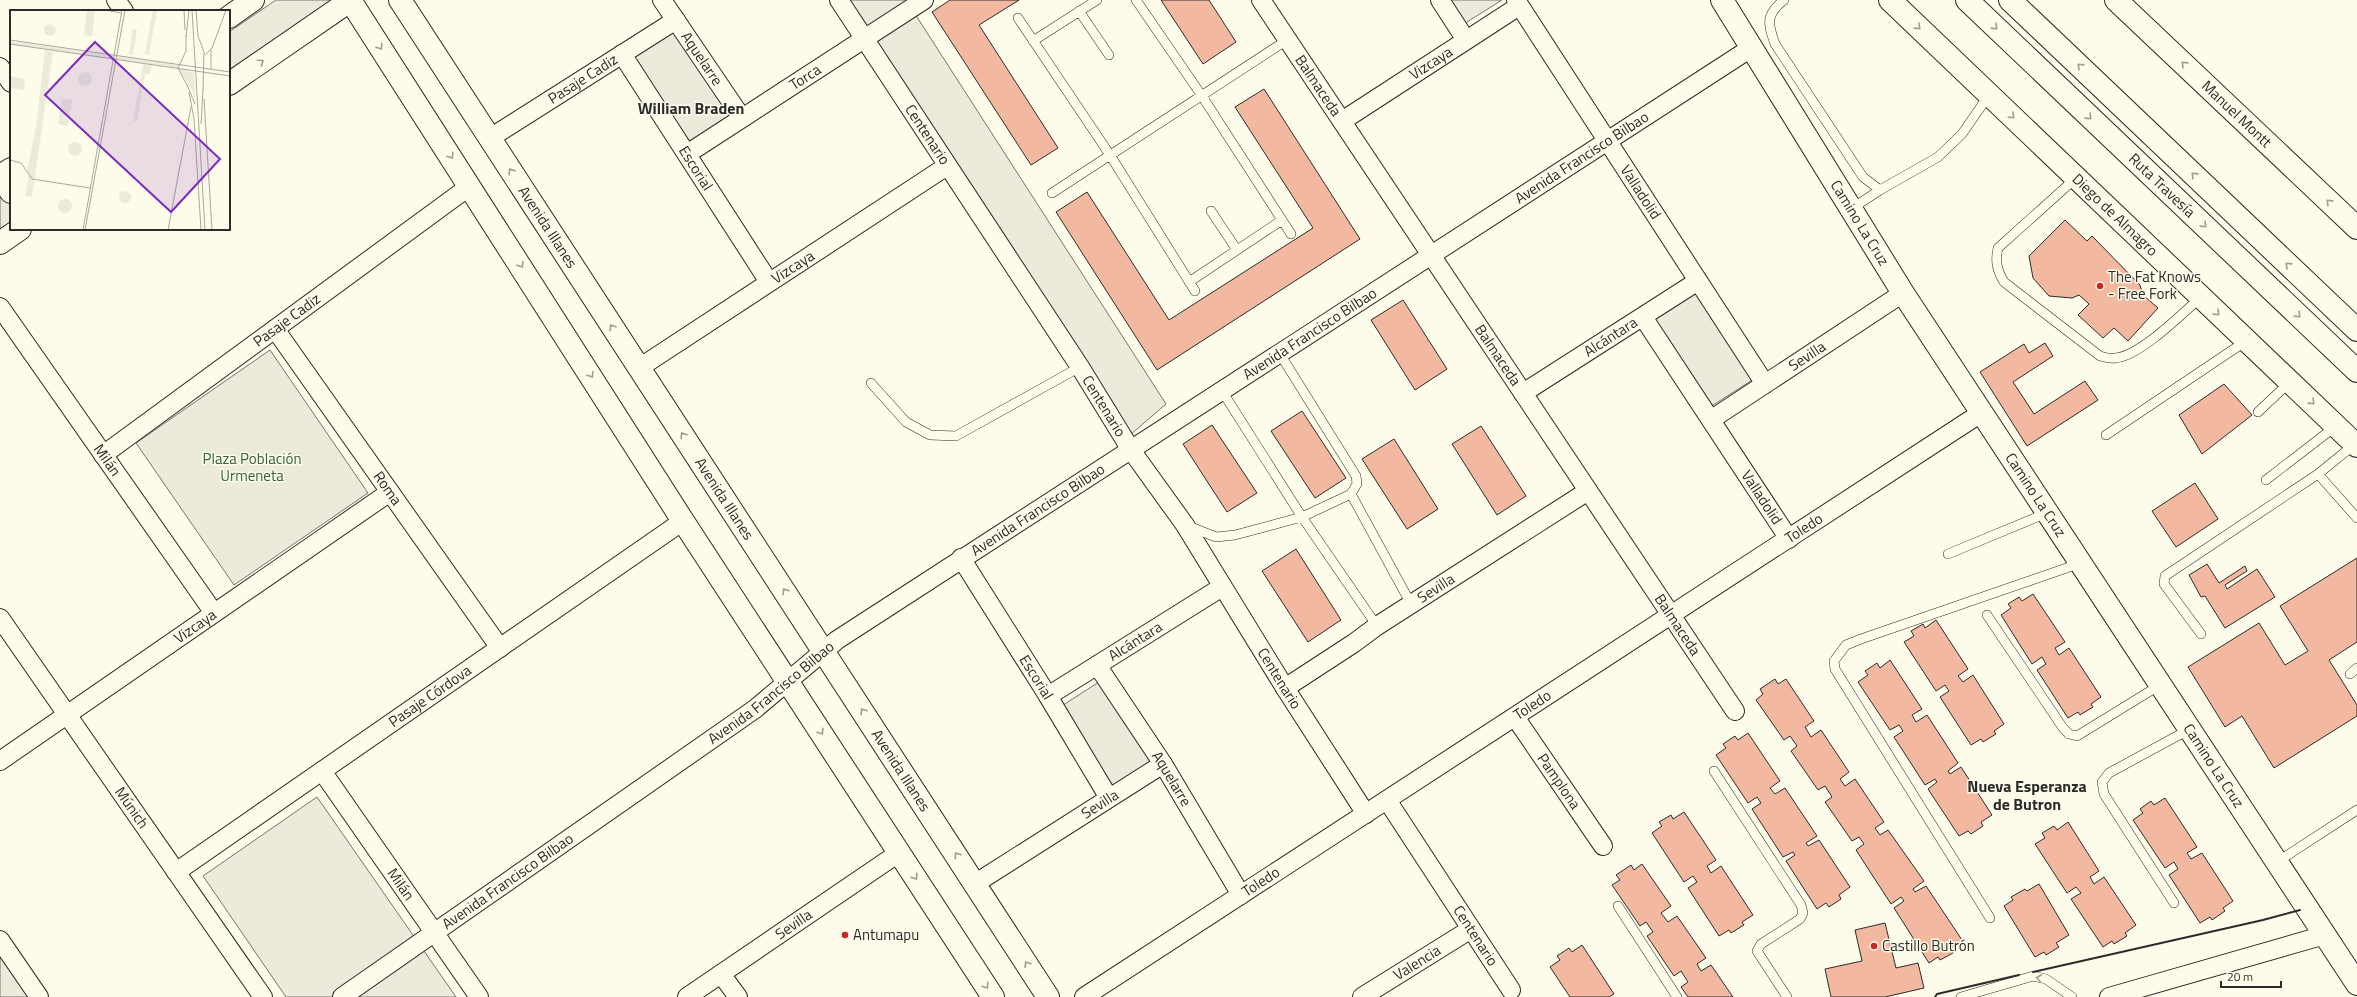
<svg xmlns="http://www.w3.org/2000/svg" width="2357" height="997" font-family="'Titillium Web',sans-serif">
  <style>
    .green { fill: #ecebdb; stroke: #74746e }
    .building { fill: #f2b8a0; stroke: #2b2b2b }
    .lines { fill: none; stroke-linecap: round; stroke-linejoin: round }
    .lane-casing { stroke: #2b2b2b; stroke-width: 10 }
    .street-casing { stroke: #2b2b2b; stroke-width: 20 }
    .secondary-casing { stroke: #2b2b2b; stroke-width: 24 }
    .primary-casing { stroke: #2b2b2b; stroke-width: 24 }
    .highway-casing { stroke: #2b2b2b; stroke-width: 24 }
    .lane { stroke: #fdfbea; stroke-width: 9 }
    .street { stroke: #fdfbea; stroke-width: 18 }
    .secondary { stroke: #fdfbea; stroke-width: 22 }
    .primary { stroke: #fdfbea; stroke-width: 22 }
    .highway { stroke: #fdfbea; stroke-width: 22 }
    .wall { stroke: #2b2b2b; stroke-width: 2 }
    .oneway { stroke: #9e9d94 }
    .poi-dot { fill: #c62828; stroke: #fdfbea; stroke-width: 1.5 }
    .labels { text-anchor: middle; stroke-width: 3; stroke-linejoin: round; paint-order: stroke }
    .street-label { font-size: 15px; fill: #2b2b2b; stroke: #fdfbea }
    .poi-label { font-size: 15px; fill: #2b2b2b; stroke: #fdfbea; text-anchor: start }
    .park-label { font-size: 15px; fill: #34623c; stroke: #fdfbea }
    .neighbourhood-label { font-size: 16px; font-weight: bold; fill: #2b2b2b; stroke: #fdfbea }
    .inset-road { fill: none; stroke: #a9a89e; stroke-width: 1 }
    .view { fill: #7b2cbf; fill-opacity: 0.15; stroke: #7b2cbf; stroke-width: 2 }
    .inset-edge { fill: none; stroke: #2b2b2b; stroke-width: 2 }
  </style>
  <rect width="100%" height="100%" fill="#fdfbea"/>
  <path class="green" d="M276,0H332L229,72V32Z
    M848,0H906L1166,404L1130,435Z
    M1442,0H1502L1459,27Z
    M674,26L732,115L690,143L631,54Z
    M11,186V224L0,231V194Z
    M1700,290L1757,377L1707,409L1653,320Z
    M270,350L368,493L234,585L136,443Z
    M1102,680L1163,772L1114,803L1054,711Z
    M317,797L456,997H286L203,876Z
    M0,957L28,997H0Z"/>
  <path class="building" d="M950,0H1019L979,25L1058,148L1031,165L932,12Z
    M1161,0H1209L1236,42L1203,64Z
    M1264,89L1360,239L1157,370L1056,212L1087,192L1169,320L1313,228L1235,107Z
    M2065,220L2087,241L2092,236L2140,285L2143,295L2158,308L2128,341L2114,328L2103,338L2078,315L2089,304L2079,295L2072,298L2049,296L2033,278L2029,256Z
    M1403,300L1447,369L1415,390L1371,320Z
    M2045,343L2053,356L2013,382L2034,414L2085,381L2098,400L2027,446L1980,372L2024,344L2029,353Z
    M2224,384L2252,415L2202,454L2179,415Z
    M1302,411L1346,478L1315,498L1271,431Z
    M1212,425L1257,493L1227,512L1183,444Z
    M1481,426L1526,496L1497,515L1452,444Z
    M1394,439L1438,509L1407,529L1362,459Z
    M2195,483L2218,519L2176,547L2152,511Z
    M1296,549L1341,620L1308,642L1262,571Z
    M2357,558V642L2329,660L2357,705V716L2274,768L2242,716L2225,727L2188,667L2259,623L2285,665L2308,651L2280,606Z
    M2207,564L2219,583L2245,566L2247,571L2225,585L2227,589L2257,569L2275,597L2225,628L2205,596L2201,597L2189,575Z
    M2033,594L2065,642L2055,648L2059,655L2069,648L2101,697L2091,704L2093,707L2080,715L2078,712L2068,718L2037,670L2046,664L2042,657L2032,664L2001,615L2011,608L2008,604L2019,597L2022,601Z
    M1936,620L1968,669L1958,676L1963,682L1973,675L2004,724L1994,731L1996,734L1983,742L1981,739L1971,745L1940,697L1949,691L1945,685L1936,691L1904,642L1914,636L1911,631L1923,624L1925,628Z
    M1890,660L1922,709L1912,715L1916,722L1927,715L1958,763L1948,771L1950,774L1961,767L1992,815L1981,822L1983,826L1971,834L1968,831L1959,836L1928,789L1937,782L1935,779L1925,785L1894,737L1903,731L1899,725L1890,730L1858,682L1868,675L1865,671L1877,663L1880,668Z
    M1775,679L1778,684L1786,679L1814,721L1805,727L1811,737L1821,730L1849,772L1840,779L1845,786L1855,779L1884,822L1875,828L1880,835L1888,830L1924,881L1913,889L1915,892L1926,886L1962,940L1951,948L1953,953L1940,960L1938,957L1929,963L1894,908L1904,901L1901,897L1891,904L1856,850L1864,844L1859,837L1852,841L1825,802L1832,797L1825,786L1818,790L1791,751L1797,746L1790,736L1784,740L1756,700L1763,694L1760,689Z
    M1748,733L1780,781L1770,788L1775,794L1785,788L1817,836L1806,843L1808,846L1819,840L1850,887L1839,895L1841,899L1829,907L1826,903L1817,909L1786,861L1795,855L1793,852L1783,857L1752,809L1761,803L1757,797L1748,803L1716,755L1726,748L1723,744L1735,736L1738,740Z
    M2165,798L2197,847L2187,853L2191,859L2202,853L2233,901L2223,908L2225,911L2212,920L2210,917L2200,923L2169,875L2178,869L2174,862L2165,868L2133,820L2143,813L2140,809L2151,801L2154,805Z
    M1684,812L1716,860L1707,866L1711,873L1721,866L1753,915L1742,922L1744,925L1731,933L1729,930L1719,936L1688,888L1697,882L1693,876L1684,882L1652,833L1662,826L1659,822L1671,815L1673,819Z
    M2068,822L2099,871L2090,877L2094,884L2104,877L2136,925L2125,933L2127,936L2114,944L2112,941L2103,947L2071,899L2081,893L2076,887L2067,893L2035,844L2045,838L2042,833L2054,826L2057,830Z
    M1642,864L1671,906L1661,913L1668,922L1677,916L1706,958L1697,964L1701,971L1711,965L1733,997H1688L1681,987L1688,982L1681,971L1674,976L1647,936L1653,932L1646,922L1640,926L1612,885L1620,880L1616,875L1631,865L1634,870Z
    M2039,884L2069,935L2056,943L2059,947L2046,955L2044,952L2035,957L2004,906L2013,900L2011,897L2025,889L2027,891Z
    M1885,923L1896,968L1918,963L1924,988L1885,997H1831L1825,969L1862,961L1855,930Z
    M1582,945L1614,994L1609,997H1570L1550,967L1560,960L1557,956L1569,948L1572,952Z"/>
  <g class="lines">
    <defs>
      <path id="lane" d="M1136,0L1202,96L1291,234
        M1784,0C1765,15 1768,24 1775,44L1863,177L1880,190L1938,157L1962,134L1989,95
        M1079,11L1109,55
        M1018,18L1110,155L1195,291
        M1033,41L1097,0
        M2077,177L1998,248C1995,262 1997,270 2004,282L2100,356C2104,357 2110,359 2115,358C2139,357 2183,313 2201,297
        M1052,193L1287,40
        M1851,209L1880,190
        M1211,211L1237,250
        M1189,282L1282,220
        M1280,354L1356,476L1357,484L1351,494L1411,604
        M871,383L906,422L930,435L956,436L1080,367
        M1222,391L1302,517L1377,626
        M2258,412L2290,382
        M2106,435L2246,341
        M2355,444L2318,474L2357,518
        M2266,480L2336,426
        M1188,526L1216,537L1235,535L1302,517L1351,494
        M1948,554L2047,513
        M1987,615L2063,728L2069,734L2077,736L2160,685
        M2201,634L2164,584L2165,576L2318,474
        M2350,674L2357,668
        M1714,771L1801,905L1803,913L1800,919L1761,944L1757,951L1787,997
        M2277,862L2357,810
        M2174,903L2104,794L2102,782L2109,773L2190,729
        M1618,906L1677,997
        M1990,918L1835,669L1834,661L1846,645L1861,639L2081,563
        M1961,997L2033,976L2046,979L2072,997"/>
      <g id="street">
        <path d="M116,0L124,11"/>
        <path id="s1" d="M662,0L742,118"/>
        <path id="s2" d="M839,0L1080,367L1131,450L1185,525L1285,688L1366,814"/>
        <path id="s3" d="M1261,0L1735,711"/>
        <path d="M1440,0L1466,40"/>
        <path id="s4" d="M1516,0L1765,384"/>
        <path id="s5" d="M622,54L769,282"/>
        <path d="M0,67L11,83"/>
        <path id="s6" d="M1342,121L1519,6"/>
        <path id="s7" d="M490,138L676,20"/>
        <path id="s8" d="M687,154L924,0"/>
        <path id="s9" d="M0,307L214,613"/>
        <path id="s10" d="M1643,317L1789,539"/>
        <path id="s11" d="M275,329L500,648"/>
        <path id="s12" d="M639,368L947,166"/>
        <path id="s13" d="M1523,393L1698,281"/>
        <path id="s14" d="M1712,419L1903,293"/>
        <path id="s15" d="M103,455L470,186"/>
        <path id="s16" d="M961,558L1048,696L1109,798"/>
        <path id="s17" d="M0,618L263,997"/>
        <path id="s18" d="M1097,665L1163,764L1241,895"/>
        <path id="s19" d="M1285,688L1354,643L1377,626L1588,491"/>
        <path id="s20" d="M1048,696L1222,587"/>
        <path id="s21" d="M1515,717L1603,846"/>
        <path id="s22" d="M0,761L390,492"/>
        <path id="s23" d="M322,771L479,997"/>
        <path id="s24" d="M1387,800L1511,990"/>
        <path id="s25" d="M176,872L683,521"/>
        <path id="s26" d="M976,883L1163,764"/>
        <path d="M0,940L39,997"/>
        <path d="M721,974L738,997"/>
        <path id="s27" d="M342,997L755,709L837,640L1751,48"/>
        <path id="s28" d="M687,997L900,852"/>
        <path id="s29" d="M1084,997L1981,413"/>
        <path id="s30" d="M1362,997L1471,929"/>
        <path d="M2109,997L2325,935"/>
      </g>
      <g id="secondary">
        <path id="s31" d="M1722,0L1903,293L2357,984"/>
        <path id="s32" d="M1890,0L2357,446"/>
        <path id="s33" d="M2116,0L2357,228"/>
      </g>
      <g id="primary">
        <path d="M350,0L683,521L993,997"/>
        <path id="s34" d="M400,0L1048,997"/>
        <path d="M229,17L253,0"/>
        <path d="M229,84L351,0"/>
        <path d="M11,169L0,176L11,192"/>
        <path d="M0,243L20,229"/>
      </g>
      <g id="highway">
        <path id="s35" d="M1967,0L2357,371"/>
        <path d="M2010,0L2357,330"/>
      </g>
    </defs>
    <use href="#lane" class="lane-casing"/>
    <use href="#street" class="street-casing"/>
    <use href="#secondary" class="secondary-casing"/>
    <use href="#primary" class="primary-casing"/>
    <use href="#highway" class="highway-casing"/>
    <use href="#lane" class="lane"/>
    <use href="#street" class="street"/>
    <use href="#secondary" class="secondary"/>
    <use href="#primary" class="primary"/>
    <use href="#highway" class="highway"/>
    <path class="wall" d="M2033,972L2263,920L2300,910
      M1935,997L1937,994L2019,975"/>
  </g>
  <defs><path id="oneway-chevron" d="M-2-3.5L2.5 0L-2 3.5" fill="none" stroke-width="1.6" stroke-linecap="round" stroke-linejoin="round"/></defs>
  <g class="oneway">
    <use href="#oneway-chevron" transform="translate(1918 27) rotate(44)"/>
    <use href="#oneway-chevron" transform="translate(1995 27) rotate(44)"/>
    <use href="#oneway-chevron" transform="translate(380 47) rotate(57)"/>
    <use href="#oneway-chevron" transform="translate(261 62) rotate(-35)"/>
    <use href="#oneway-chevron" transform="translate(2184 64) rotate(-136)"/>
    <use href="#oneway-chevron" transform="translate(2080 66) rotate(-136)"/>
    <use href="#oneway-chevron" transform="translate(2012 116) rotate(43)"/>
    <use href="#oneway-chevron" transform="translate(2089 117) rotate(44)"/>
    <use href="#oneway-chevron" transform="translate(451 156) rotate(57)"/>
    <use href="#oneway-chevron" transform="translate(511 171) rotate(-123)"/>
    <use href="#oneway-chevron" transform="translate(2194 175) rotate(-136)"/>
    <use href="#oneway-chevron" transform="translate(2329 202) rotate(-136)"/>
    <use href="#oneway-chevron" transform="translate(2204 225) rotate(44)"/>
    <use href="#oneway-chevron" transform="translate(521 265) rotate(58)"/>
    <use href="#oneway-chevron" transform="translate(2288 265) rotate(-136)"/>
    <use href="#oneway-chevron" transform="translate(2217 313) rotate(44)"/>
    <use href="#oneway-chevron" transform="translate(2298 315) rotate(44)"/>
    <use href="#oneway-chevron" transform="translate(612 327) rotate(-123)"/>
    <use href="#oneway-chevron" transform="translate(591 375) rotate(58)"/>
    <use href="#oneway-chevron" transform="translate(2312 402) rotate(44)"/>
    <use href="#oneway-chevron" transform="translate(683 435) rotate(-123)"/>
    <use href="#oneway-chevron" transform="translate(785 591) rotate(-123)"/>
    <use href="#oneway-chevron" transform="translate(863 711) rotate(-123)"/>
    <use href="#oneway-chevron" transform="translate(821 732) rotate(57)"/>
    <use href="#oneway-chevron" transform="translate(957 855) rotate(-123)"/>
    <use href="#oneway-chevron" transform="translate(915 877) rotate(57)"/>
    <use href="#oneway-chevron" transform="translate(1027 964) rotate(-122)"/>
    <use href="#oneway-chevron" transform="translate(2039 978) rotate(-170)"/>
    <use href="#oneway-chevron" transform="translate(986 986) rotate(57)"/>
  </g>
  <g class="poi-dot">
    <circle cx="2100" cy="286" r="4"/>
    <circle cx="845" cy="935" r="4"/>
    <circle cx="1874" cy="946" r="4"/>
  </g>
  <g class="labels">
    <g class="street-label">
      <text dy="5" stroke="none"><textPath href="#s1" startOffset="71">Aquelarre</textPath></text>
      <text dy="5" stroke="none"><textPath href="#s6" startOffset="106">Vizcaya</textPath></text>
      <text dy="5" stroke="none"><textPath href="#s8" startOffset="141">Torca</textPath></text>
      <text dy="5" stroke="none"><textPath href="#s7" startOffset="110">Pasaje Cadiz</textPath></text>
      <text dy="5" stroke="none"><textPath href="#s3" startOffset="103">Balmaceda</textPath></text>
      <text dy="5" stroke="none"><textPath href="#s33" startOffset="166">Manuel Montt</textPath></text>
      <text dy="5" stroke="none"><textPath href="#s2" startOffset="161">Centenario</textPath></text>
      <text dy="5" stroke="none"><textPath href="#s27" startOffset="1498">Avenida Francisco Bilbao</textPath></text>
      <text dy="5" stroke="none"><textPath href="#s5" startOffset="136">Escorial</textPath></text>
      <text dy="5" stroke="none"><textPath href="#s35" startOffset="269">Ruta Travesía</textPath></text>
      <text dy="5" stroke="none"><textPath href="#s4" startOffset="229">Valladolid</textPath></text>
      <text dy="5" stroke="none"><textPath href="#s32" startOffset="311">Diego de Almagro</textPath></text>
      <text dy="5" stroke="none"><textPath href="#s31" startOffset="262">Camino La Cruz</textPath></text>
      <text dy="5" stroke="none"><textPath href="#s34" startOffset="271">Avenida Illanes</textPath></text>
      <text dy="5" stroke="none"><textPath href="#s12" startOffset="184">Vizcaya</textPath></text>
      <text dy="5" stroke="none"><textPath href="#s15" startOffset="228">Pasaje Cadiz</textPath></text>
      <text dy="5" stroke="none"><textPath href="#s27" startOffset="1174">Avenida Francisco Bilbao</textPath></text>
      <text dy="5" stroke="none"><textPath href="#s13" startOffset="104">Alcántara</textPath></text>
      <text dy="5" stroke="none"><textPath href="#s3" startOffset="427">Balmaceda</textPath></text>
      <text dy="5" stroke="none"><textPath href="#s14" startOffset="114">Sevilla</textPath></text>
      <text dy="5" stroke="none"><textPath href="#s2" startOffset="485">Centenario</textPath></text>
      <text dy="5" stroke="none"><textPath href="#s9" startOffset="187">Milán</textPath></text>
      <text dy="5" stroke="none"><textPath href="#s11" startOffset="195">Roma</textPath></text>
      <text dy="5" stroke="none"><textPath href="#s31" startOffset="586">Camino La Cruz</textPath></text>
      <text dy="5" stroke="none"><textPath href="#s34" startOffset="595">Avenida Illanes</textPath></text>
      <text dy="5" stroke="none"><textPath href="#s10" startOffset="216">Valladolid</textPath></text>
      <text dy="5" stroke="none"><textPath href="#s27" startOffset="850">Avenida Francisco Bilbao</textPath></text>
      <text dy="5" stroke="none"><textPath href="#s29" startOffset="859">Toledo</textPath></text>
      <text dy="5" stroke="none"><textPath href="#s19" startOffset="181">Sevilla</textPath></text>
      <text dy="5" stroke="none"><textPath href="#s3" startOffset="751">Balmaceda</textPath></text>
      <text dy="5" stroke="none"><textPath href="#s22" startOffset="237">Vizcaya</textPath></text>
      <text dy="5" stroke="none"><textPath href="#s20" startOffset="103">Alcántara</textPath></text>
      <text dy="5" stroke="none"><textPath href="#s16" startOffset="141">Escorial</textPath></text>
      <text dy="5" stroke="none"><textPath href="#s2" startOffset="809">Centenario</textPath></text>
      <text dy="5" stroke="none"><textPath href="#s27" startOffset="526">Avenida Francisco Bilbao</textPath></text>
      <text dy="5" stroke="none"><textPath href="#s25" startOffset="309">Pasaje Córdova</textPath></text>
      <text dy="5" stroke="none"><textPath href="#s29" startOffset="535">Toledo</textPath></text>
      <text dy="5" stroke="none"><textPath href="#s31" startOffset="910">Camino La Cruz</textPath></text>
      <text dy="5" stroke="none"><textPath href="#s34" startOffset="919">Avenida Illanes</textPath></text>
      <text dy="5" stroke="none"><textPath href="#s18" startOffset="136">Aquelarre</textPath></text>
      <text dy="5" stroke="none"><textPath href="#s21" startOffset="78">Pamplona</textPath></text>
      <text dy="5" stroke="none"><textPath href="#s26" startOffset="147">Sevilla</textPath></text>
      <text dy="5" stroke="none"><textPath href="#s17" startOffset="231">Múnich</textPath></text>
      <text dy="5" stroke="none"><textPath href="#s27" startOffset="202">Avenida Francisco Bilbao</textPath></text>
      <text dy="5" stroke="none"><textPath href="#s29" startOffset="211">Toledo</textPath></text>
      <text dy="5" stroke="none"><textPath href="#s23" startOffset="138">Milán</textPath></text>
      <text dy="5" stroke="none"><textPath href="#s28" startOffset="129">Sevilla</textPath></text>
      <text dy="5" stroke="none"><textPath href="#s24" startOffset="162">Centenario</textPath></text>
      <text dy="5" stroke="none"><textPath href="#s30" startOffset="65">Valencia</textPath></text>
    </g>
    <g class="poi-label">
      <text x="2108" y="282">The Fat Knows<tspan x="2108" dy="17">- Free Fork</tspan></text>
      <text x="853" y="940">Antumapu</text>
      <text x="1882" y="951">Castillo Butrón</text>
    </g>
    <g class="park-label">
      <text x="252" y="464">Plaza Población<tspan x="252" dy="17">Urmeneta</tspan></text>
    </g>
    <g class="neighbourhood-label">
      <text x="691" y="114">William Braden</text>
      <text x="2027" y="792">Nueva Esperanza<tspan x="2027" dy="18">de Butron</tspan></text>
    </g>
  </g>
  <g transform="translate(10 10)">
    <rect width="220" height="220" fill="#fdfbea"/>
    <path d="M77,0L85,1L82,26L74,25ZM143,0H147L139,45L135,44ZM34 20a6 6 0 1 1 12 0a6 6 0 1 1-12 0ZM123,19L127,20L123,45L119,44ZM0,31L168,55V58L0,34ZM35,40L43,42L22,187L15,186L19,164L17,161L26,117ZM133,54L142,56L140,64H135L127,111H123ZM169,59L184,63L185,90L183,82ZM68 69a7 7 0 1 1 14 0a7 7 0 1 1-14 0ZM0,66L15,69L14,80L0,78ZM52,89L62,90L58,116L48,114ZM58 139a7 7 0 1 1 14 0a7 7 0 1 1-14 0ZM109 187a6 6 0 1 1 12 0a6 6 0 1 1-12 0ZM48 196a7 7 0 1 1 14 0a7 7 0 1 1-14 0Z" fill="#ecebdb"/>
    <path class="inset-road" d="M95,0L111,3M174,0L175,20M182,0L195,220M186,0L188,26L194,42L193,81M176,25V41L168,58L178,77M176,27L179,0M0,30L220,62M0,34L220,66M201,39V59M195,45L202,38L216,0M177,75L185,94M179,82L184,109L191,220M194,89L202,220M191,114L193,80M0,150L11,153L22,169L80,178M73,220L112,0M75,220L115,0M158,220L181,97"/>
    <path class="view" d="M85,32L210,149L161,202L35,85Z"/>
    <rect width="220" height="220" class="inset-edge"/>
  </g>
  <path d="M2221 981v6h60v-6" fill="none" stroke="#2b2b2b" stroke-width="2"/>
  <text x="2227" y="981" font-size="12" fill="#2b2b2b" stroke="#fdfbea" stroke-width="3" paint-order="stroke">20 m</text>
</svg>
